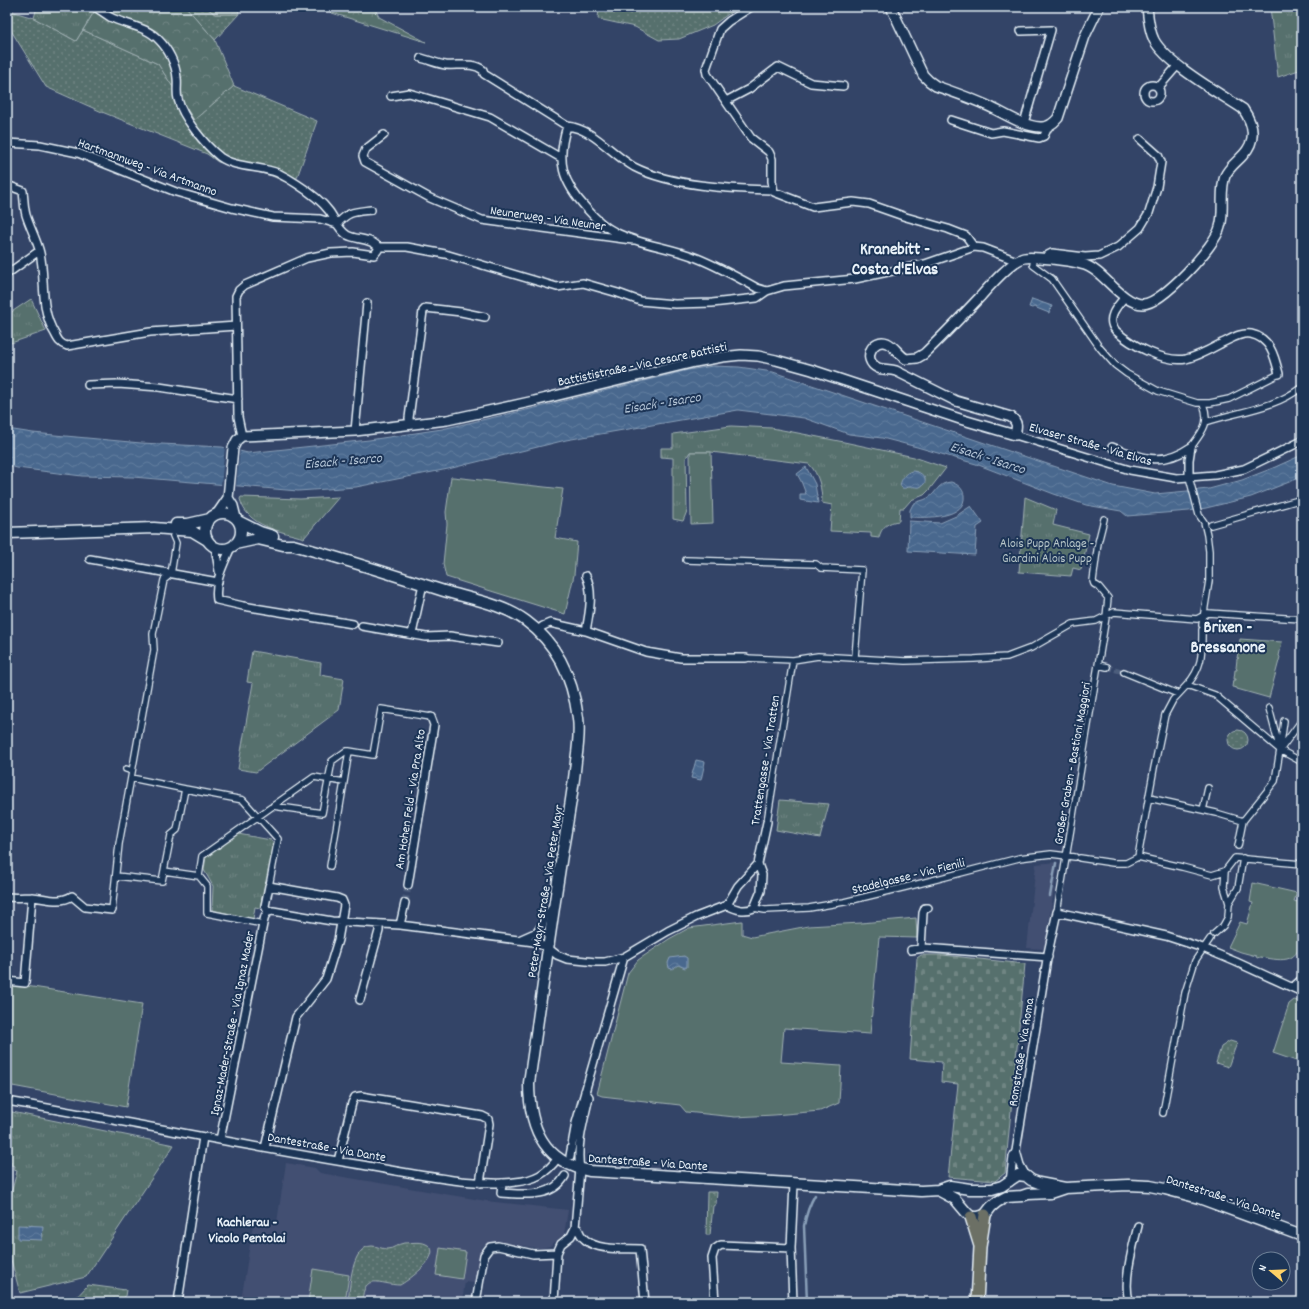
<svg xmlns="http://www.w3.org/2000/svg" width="1309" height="1309" font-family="Dekko,sans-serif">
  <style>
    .built { fill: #434f72 }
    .grass { fill: url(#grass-dots); stroke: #a0b0b2 }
    .forest { fill: url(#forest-crowns); stroke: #a0b0b2 }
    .cemetery { fill: url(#cemetery-stones); stroke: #a0b0b2 }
    .park { fill: url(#park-tufts); stroke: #a0b0b2 }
    .garden { fill: #57706d; stroke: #a0b0b2 }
    .water { fill: url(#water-waves); stroke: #899fb8 }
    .pier { fill: #334467 }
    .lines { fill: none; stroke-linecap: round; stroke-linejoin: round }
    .stream { stroke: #899fb8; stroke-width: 2.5 }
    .pedestrian-tunnel { stroke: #4e5e7d; stroke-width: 5.5; stroke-dasharray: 5.5 3; stroke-linecap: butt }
    .minor-tunnel { stroke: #4e5e7d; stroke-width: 7; stroke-dasharray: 7 3.5; stroke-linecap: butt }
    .pedestrian-casing { stroke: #e8f1f8; stroke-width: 8 }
    .minor-casing { stroke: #e8f1f8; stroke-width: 10 }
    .tertiary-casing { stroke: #e8f1f8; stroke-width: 12 }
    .secondary-casing { stroke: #e8f1f8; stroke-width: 13 }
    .primary-casing { stroke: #e8f1f8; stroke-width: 14 }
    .pedestrian { stroke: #1d3557; stroke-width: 5.5 }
    .minor { stroke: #1d3557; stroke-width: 7 }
    .tertiary { stroke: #1d3557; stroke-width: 9 }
    .secondary { stroke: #1d3557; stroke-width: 10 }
    .primary { stroke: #6c7065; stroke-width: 11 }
    .labels { text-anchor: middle; stroke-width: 4; stroke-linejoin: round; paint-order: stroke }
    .street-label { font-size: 13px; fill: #e8f1f8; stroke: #1d3557 }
    .park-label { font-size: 13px; fill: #b5c4c7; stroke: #1d3557 }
    .water-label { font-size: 14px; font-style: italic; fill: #b0c1d3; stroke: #1d3557 }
    .neighbourhood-label { font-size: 14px; font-weight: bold; fill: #e8f1f8; stroke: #1d3557 }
    .district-label { font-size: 17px; font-weight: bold; fill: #e8f1f8; stroke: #1d3557 }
  </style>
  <defs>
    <pattern id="grass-dots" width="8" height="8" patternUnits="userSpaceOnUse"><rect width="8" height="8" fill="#57706d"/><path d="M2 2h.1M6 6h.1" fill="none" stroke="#6f8583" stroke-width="1.8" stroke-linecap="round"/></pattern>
    <pattern id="forest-crowns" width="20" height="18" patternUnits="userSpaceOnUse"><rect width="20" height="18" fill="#57706d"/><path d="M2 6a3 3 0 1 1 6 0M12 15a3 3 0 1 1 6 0" fill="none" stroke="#6f8583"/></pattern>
    <pattern id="cemetery-stones" width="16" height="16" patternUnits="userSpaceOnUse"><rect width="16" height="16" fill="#57706d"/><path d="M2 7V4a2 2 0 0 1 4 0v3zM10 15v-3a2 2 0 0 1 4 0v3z" fill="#6f8583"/></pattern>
    <pattern id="park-tufts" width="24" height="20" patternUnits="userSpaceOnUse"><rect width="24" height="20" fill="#57706d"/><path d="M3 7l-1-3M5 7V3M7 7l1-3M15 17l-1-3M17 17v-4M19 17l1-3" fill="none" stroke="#6f8583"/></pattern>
    <pattern id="water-waves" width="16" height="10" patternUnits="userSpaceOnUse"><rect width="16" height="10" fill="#49688e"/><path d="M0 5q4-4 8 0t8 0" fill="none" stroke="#637e9f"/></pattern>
  </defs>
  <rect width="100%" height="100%" fill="#334467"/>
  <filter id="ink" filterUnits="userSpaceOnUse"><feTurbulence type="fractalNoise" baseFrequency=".025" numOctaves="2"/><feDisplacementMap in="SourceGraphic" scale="8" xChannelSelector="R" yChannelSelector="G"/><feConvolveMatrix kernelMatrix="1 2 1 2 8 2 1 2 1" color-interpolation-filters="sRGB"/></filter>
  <g filter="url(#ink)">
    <path class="built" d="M1058,862L1045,949L1027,948L1036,864Z
      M286,1163L315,1168L320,1173L486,1201L568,1210L564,1234L550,1246L542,1248H535L498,1241H491L484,1245L482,1247L475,1283L465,1282L462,1302H241L254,1218L277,1222Z"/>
    <path class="grass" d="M186,7H206L215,14H239L215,40Z
      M599,7H738L713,25L679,39L659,40L635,27L598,19Z
      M7,10L34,18L76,41L83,30L158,64L194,119L234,86L317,121L294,186L272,176L218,162L207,154L102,112L46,87L7,24Z
      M1228 740a10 10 0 1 1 20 0a10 10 0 1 1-20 0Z
      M1230,1041L1237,1043L1228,1067L1216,1063L1221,1047Z
      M707,1192H717L716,1204L713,1206L710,1235H706Z
      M404,1243C410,1243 420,1241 426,1244C446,1253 409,1280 400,1285C380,1285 364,1271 362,1302H348C350,1287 351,1246 372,1246C377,1246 382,1249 387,1249C394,1249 397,1244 404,1243Z
      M88,1285L126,1290L124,1302H72Z"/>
    <path class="forest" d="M97,7H186L215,40L234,86L194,120L158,64L83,30Z
      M206,7H238L239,14H215Z
      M327,7H374L379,17L426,42L332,13Z"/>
    <path class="cemetery" d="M921,955H943L1025,964L1005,1173L995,1181L948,1177L958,1084L941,1082L942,1062L910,1059L917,958Z"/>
    <path class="park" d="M37,7H97L76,41L34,18Z
      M1270,7H1302V69L1278,77Z
      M31,299L46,331L11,343L7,334V315Z
      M731,426L772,428L844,442L914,457L946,468L929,490L924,495L911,500L904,508H900L899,521C888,522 881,527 879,538L871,537V533L830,531L832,505L822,503C822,489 819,474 809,464L711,452H690L686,458L687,511L683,521L673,519V458L661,457V448H673V434Z
      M241,497L300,499L339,497L304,538C281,531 247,527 240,499Z
      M1025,497L1056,510L1053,525L1089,534L1081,570L1073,568L1071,576L1019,572Z
      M252,651L321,663L320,675L344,679L339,710L256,772L238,769L253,683L247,682Z
      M780,800L829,804L820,838L776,830Z
      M238,834L271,840L274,844L260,908L255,907L253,919L212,910L213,886L204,870L206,856Z
      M7,1111L174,1145L86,1277L20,1293L7,1245V1209L17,1171L14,1170L15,1166L11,1165V1162L7,1160Z"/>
    <path class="garden" d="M690,452H711L713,523L691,524Z
      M451,477H453L563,489L555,538L577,542L574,575L565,614L446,577L443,564L447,524L446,512Z
      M1240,639L1282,642L1279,656L1280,657L1269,698L1237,689V688L1232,687L1233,680H1236V679H1234L1235,670H1237V669L1236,668L1237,659L1239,658H1237L1239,648L1241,649V647L1239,646Z
      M1253,883L1297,893L1294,901L1302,903C1302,918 1307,955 1287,959C1279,961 1268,958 1260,957L1257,958L1256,956L1241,952L1228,947L1240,922L1247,924L1253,903L1250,902Z
      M916,918L917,938L879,937L870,1034L784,1028L781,1062L841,1066L839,1103L820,1111L774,1115L735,1117L686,1112L680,1105L602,1096L597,1094L628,973L638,960L669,939L689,928L742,921V934L752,937L808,926L861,923Z
      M7,983L142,1004L126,1107L7,1085Z
      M1294,1000L1302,1002V1063L1273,1053L1289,1004Z
      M440,1248L466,1252L462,1279L436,1275Z
      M313,1269L349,1275L345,1302H308Z"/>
    <path class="water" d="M1032,299L1052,306L1049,313L1034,307L1032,308L1029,307Z
      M713,366L739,367L773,372L1113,486L1155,494L1209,489L1242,480L1273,468L1302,455V477L1251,497L1206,508L1189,511L1127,516L1121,511L1086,505L1054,494L976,464L917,447L882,438L849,434L804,418L738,410L566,440L448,469L356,487L298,491L133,477L82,476L17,468L7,465V429L33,433L141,443L222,447L248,453L369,440L442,429L535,408L688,370Z
      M806,467L815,484L818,503L800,500V494H806L801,481L797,474Z
      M912,471C923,471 931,482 920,487C917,488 914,486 911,487C907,487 905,489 902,488L900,485C902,478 905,473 912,471Z
      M951,482C957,484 963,488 964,495C967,519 925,518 910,517V510L913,504C917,501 923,501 928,498C938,492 937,483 951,482Z
      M971,506L983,523L977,527L975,555L908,551L909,521L940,523L956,516Z
      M696,760L705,762L701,780L691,778Z
      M684,956L687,958V967L685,968L678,965L672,969L669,968L668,963L670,958Z
      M18,1225L43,1226L42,1240L18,1239Z"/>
    <path class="pier" d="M225,447L240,449L236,488L221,486Z"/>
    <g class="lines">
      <path class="stream" d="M1050,896L1056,863
        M807,1302L804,1226C806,1215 809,1205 815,1195"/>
      <path class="pedestrian-tunnel" d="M1107,667L1124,672"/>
      <path class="minor-tunnel" d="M405,903L408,885"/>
      <defs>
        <path id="pedestrian" d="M1034,258L1033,265L1052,279L1100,348L1115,365L1127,374L1158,391L1197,403H1210L1229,399L1279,374
          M1206,422C1239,411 1274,409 1302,387
          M1191,447C1202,432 1211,423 1203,404
          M1189,477L1199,515L1204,522L1207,535L1209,551V581L1202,625
          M1211,525L1302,499
          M686,560L816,564L821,568L862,570L855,657
          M1202,630C1202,653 1203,667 1187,685L1215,695L1280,750L1302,762
          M746,658L793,660L818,656L905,661L974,659L1007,657L1031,648L1073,624L1096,621L1114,612L1197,619L1208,613L1302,619
          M1099,665L1107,667
          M1124,672L1178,694
          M1284,721L1280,750L1302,720
          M126,769L132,771
          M131,778L185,789
          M1149,798L1216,813L1243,821
          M273,806L322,813L332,761L346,751H349
          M1203,810L1208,788
          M767,822L793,660
          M1238,846L1243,821L1275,781L1280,750L1269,708
          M1138,857L1154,768L1165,715L1173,700L1187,685
          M1138,857L1182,867L1212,875L1225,871L1235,858L1302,864
          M1080,858L1113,863H1126L1138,857
          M330,866L344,782
          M164,871L199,876L207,886V913L263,924
          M116,876L162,881L171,835L177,830L185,789L243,800L278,839L269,886
          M199,876L202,856L314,777L344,782L349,751L373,755L381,709L431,717
          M1229,903L1238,888L1243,858
          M754,908L765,910L809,908L844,902L906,887L1019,858L1051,854L1075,857
          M112,910L119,844L154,650L153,634L164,580L171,574L176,543L173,536
          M1057,912L1106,617L1108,598L1099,587L1094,584L1093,581L1098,543L1104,519
          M1214,934L1223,926L1228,917L1229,903L1224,887L1225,871
          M1163,1113L1185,993L1195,961L1210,939"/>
        <path id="minor" d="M95,7C100,10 105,14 110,17C126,25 146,26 159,40C168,49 176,64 177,78C178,85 176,92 178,99C182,117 205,145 220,157C235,168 261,166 278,173C284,176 291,180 297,184C308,191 321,200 329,211C335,219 338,229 347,235C356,240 372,238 378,247
          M751,7L729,21L720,29L706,69L707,74L751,138L769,152L772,159V181L774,192L813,207L853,202L869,204L906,217L948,229L966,236L974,247
          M1021,31L1051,30L1024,123
          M421,58C429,60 438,64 446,65C458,66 473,62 483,70L484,74L567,126C594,129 611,154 634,167C671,186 731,189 773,190
          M1144 93a8 8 0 1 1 16 0a8 8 0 1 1-16 0Z
          M1158,88L1178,65
          M391,96L409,93L490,117L561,158
          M726,101L749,89L778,67L811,83L843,86
          M951,120L991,133L1003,131L1039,138L1044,136L1048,127
          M567,126C556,161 562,182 587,209C595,218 604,227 615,232C640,245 670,247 697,258C717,266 737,277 757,288L767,291
          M384,135L366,149L363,156L365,162L430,198L482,220L624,239L633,240
          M7,143L40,145L78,153L176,192L232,208L273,217L320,219L337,224
          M7,185L23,191C24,199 24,208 26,215C30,228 37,240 40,253C46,280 39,308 55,334C58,340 60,344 67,346L150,332L236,326
          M337,224C349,211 354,212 371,210
          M378,247H407L445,254L557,287L583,283L618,293L640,301L675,304L712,303L757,298L767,291L784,286L855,279L925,264L974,247L983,248L1017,261
          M1047,259L1048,255L1052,253L1085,257L1099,256L1118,247L1140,228L1149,213L1157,187L1161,162L1158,155L1140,139
          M7,274L39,251
          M1125,297C1117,306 1105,319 1116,331C1131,345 1165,363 1186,359C1199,356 1211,349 1222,343C1231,339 1241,332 1251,334C1271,338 1275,358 1279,374
          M88,385L118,384L159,387L238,399
          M410,425L409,418L423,311L426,308L461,312L485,317
          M355,431L367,303
          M1015,435L1130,470L1176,478L1215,475L1244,469L1302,441
          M242,436L238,417L236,296L239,290L245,285L307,258L331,253L353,252L374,255L378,250V247
          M1112,447C1142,458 1162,467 1191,447
          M1189,477V460L1191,447
          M215,547L219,571
          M231,547C224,564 214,581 217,600L243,606L353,624
          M90,559L218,582
          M362,626L426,637L450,636L498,643
          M538,630L543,626L550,623L586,631L646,652L681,658H746
          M586,631C589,615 594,592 586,576
          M412,634L423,584
          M408,885L434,725L431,717
          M7,897C16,898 24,897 32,897C46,898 60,904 72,896L85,907L112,910
          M727,905C737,910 744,912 754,908L761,891L762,875L758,864L767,822
          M268,912L273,911L332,921L400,925L534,942L548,948L557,955L567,959L596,962H605L624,957L668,931L696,917L727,905L738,886L758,864
          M400,925L405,903
          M519,940L537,932L543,924L545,916L554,906
          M921,948L923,913L925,908H928
          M911,950L924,948L1048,957
          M7,981L25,983L32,897
          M1293,987L1302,979
          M360,1000L379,931V924
          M7,1101C126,1121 243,1146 362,1165C395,1171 427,1177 461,1181C479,1182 497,1185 515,1182C535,1180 546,1174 558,1158
          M220,1140L263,924L265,916L268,912
          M265,1148L296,1017L326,979L338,940L344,905L342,900L337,898L269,886L265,906L268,912
          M1016,1151L1020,1165L1026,1176
          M570,1156L576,1123L624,957
          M338,1161L352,1103L355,1097L361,1096L482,1116L488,1119L489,1124L480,1183
          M1010,1182L1013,1157L1016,1151L1048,953L1057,912L1166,936L1203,948L1236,962L1302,992
          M502,1183L501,1193C523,1194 552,1199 565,1176
          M575,1228L578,1229C586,1253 621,1248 640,1249L645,1302
          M1129,1300C1123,1281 1133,1246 1138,1226
          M178,1302L203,1137
          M476,1302L484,1255L490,1247L498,1246L533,1254L557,1253
          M554,1302L557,1253L561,1244L571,1236L575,1228L580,1169C576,1145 584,1120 589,1097L585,1091
          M715,1302L712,1258L715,1249L721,1245L791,1248
          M793,1302L791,1248L794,1184"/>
        <path id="tertiary" d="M891,7L923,75L929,81L936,86C953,92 971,98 988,106C1004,113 1022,126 1040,127C1048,128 1053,124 1058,118L1085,36L1099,7
          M228,498L233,506L236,518
          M217,514L228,498L233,448L237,440L242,436L355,431L447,420L534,401L695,362L722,357L741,355L758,356L776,360L812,370L960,419L1015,435C1017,427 1018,422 1011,417L956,401L896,371C890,369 883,370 878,368C861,360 873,337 887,343C894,346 899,355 906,359L917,358L924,354C943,336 961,317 979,298C988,288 1011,261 1024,258C1033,256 1071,261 1081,264C1087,265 1092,268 1097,272C1110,282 1126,304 1143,304C1162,304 1216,245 1220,227C1225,211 1219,192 1225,176C1229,167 1237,162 1243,155C1257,140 1254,125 1243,109C1219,93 1167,64 1154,40C1149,30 1148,18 1147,7"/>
        <path id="secondary" d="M205 531a18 18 0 1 1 36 0a18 18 0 1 1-36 0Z
          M238,521L260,532L273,536
          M176,524H188L210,519
          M7,533L154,528L192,531L207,540
          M235,544L258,539L283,545H293C344,559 394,575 444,591C471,599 503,604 526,621C558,644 573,680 578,718C580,732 578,747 576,761C573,793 567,824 562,855C550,931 540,1007 529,1083C529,1127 543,1162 590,1171L921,1191L938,1190L950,1186L970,1189H992L1002,1186L1018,1175L1026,1176L1031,1180L1039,1183L1065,1188
          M938,1190L955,1199L966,1212L971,1217H978L985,1215L991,1207L997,1202L1006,1197L1022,1196L1028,1194L1050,1193L1065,1188L1128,1185L1150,1186L1165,1189L1199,1198L1302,1236"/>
        <path id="primary" d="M971,1217L980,1246
          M977,1302L980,1247L985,1215"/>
      </defs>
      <use href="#pedestrian" class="pedestrian-casing"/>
      <use href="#minor" class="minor-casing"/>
      <use href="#tertiary" class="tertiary-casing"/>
      <use href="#secondary" class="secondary-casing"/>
      <use href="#primary" class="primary-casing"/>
      <use href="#pedestrian" class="pedestrian"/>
      <use href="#minor" class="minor"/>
      <use href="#tertiary" class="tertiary"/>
      <use href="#secondary" class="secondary"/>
      <use href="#primary" class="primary"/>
    </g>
  </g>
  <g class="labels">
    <g class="street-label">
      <text transform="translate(148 166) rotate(20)" y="5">Hartmannweg - Via Artmanno</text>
      <text transform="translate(548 217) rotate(8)" y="5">Neunerweg - Via Neuner</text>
      <text transform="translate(642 363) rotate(-12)" y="5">Battististraße - Via Cesare Battisti</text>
      <text transform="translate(1091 443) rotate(16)" y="5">Elvaser Straße - Via Elvas</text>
      <text transform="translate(764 760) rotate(-81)" y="5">Trattengasse - Via Tratten</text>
      <text transform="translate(1071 763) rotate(-80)" y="5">Großer Graben - Bastioni Maggiori</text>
      <text transform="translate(409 799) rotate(-81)" y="5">Am Hohen Feld - Via Pra Alto</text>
      <text transform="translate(908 875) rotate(-14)" y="5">Stadelgasse - Via Fienili</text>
      <text transform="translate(544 891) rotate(-81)" y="5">Peter-Mayr-Straße - Via Peter Mayr</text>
      <text transform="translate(231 1023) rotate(-79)" y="5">Ignaz-Mader-Straße - Via Ignaz Mader</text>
      <text transform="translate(1020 1052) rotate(-81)" y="5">Romstraße - Via Roma</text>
      <text transform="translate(327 1146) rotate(10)" y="5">Dantestraße - Via Dante</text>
      <text transform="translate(648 1161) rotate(4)" y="5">Dantestraße - Via Dante</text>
      <text transform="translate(1224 1196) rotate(18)" y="5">Dantestraße - Via Dante</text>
    </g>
    <g class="park-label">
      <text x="1047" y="547">Alois Pupp Anlage -<tspan x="1047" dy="15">Giardini Alois Pupp</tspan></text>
    </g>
    <g class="water-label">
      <text transform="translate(662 402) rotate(-9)" y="5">Eisack - Isarco</text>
      <text transform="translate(988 457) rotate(18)" y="5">Eisack - Isarco</text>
      <text transform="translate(343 460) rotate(-5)" y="5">Eisack - Isarco</text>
    </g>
    <g class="neighbourhood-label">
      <text x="247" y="1226">Kachlerau -<tspan x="247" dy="16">Vicolo Pentolai</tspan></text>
    </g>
    <g class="district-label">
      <text x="895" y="254">Kranebitt -<tspan x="895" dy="20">Costa d'Elvas</tspan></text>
      <text x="1228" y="632">Brixen -<tspan x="1228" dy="20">Bressanone</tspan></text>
    </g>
  </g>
  <rect width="1309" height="1309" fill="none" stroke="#1d3557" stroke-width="24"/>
  <rect x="12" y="12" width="1285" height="1285" fill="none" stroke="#e8f1f8" stroke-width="1.5" filter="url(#ink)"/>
  <g transform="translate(1271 1271) rotate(289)"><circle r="19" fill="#1d3557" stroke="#6e8097"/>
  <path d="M0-3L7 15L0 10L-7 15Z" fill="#ffd166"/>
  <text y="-6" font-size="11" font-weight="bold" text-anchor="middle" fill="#e8f1f8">N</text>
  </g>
</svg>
